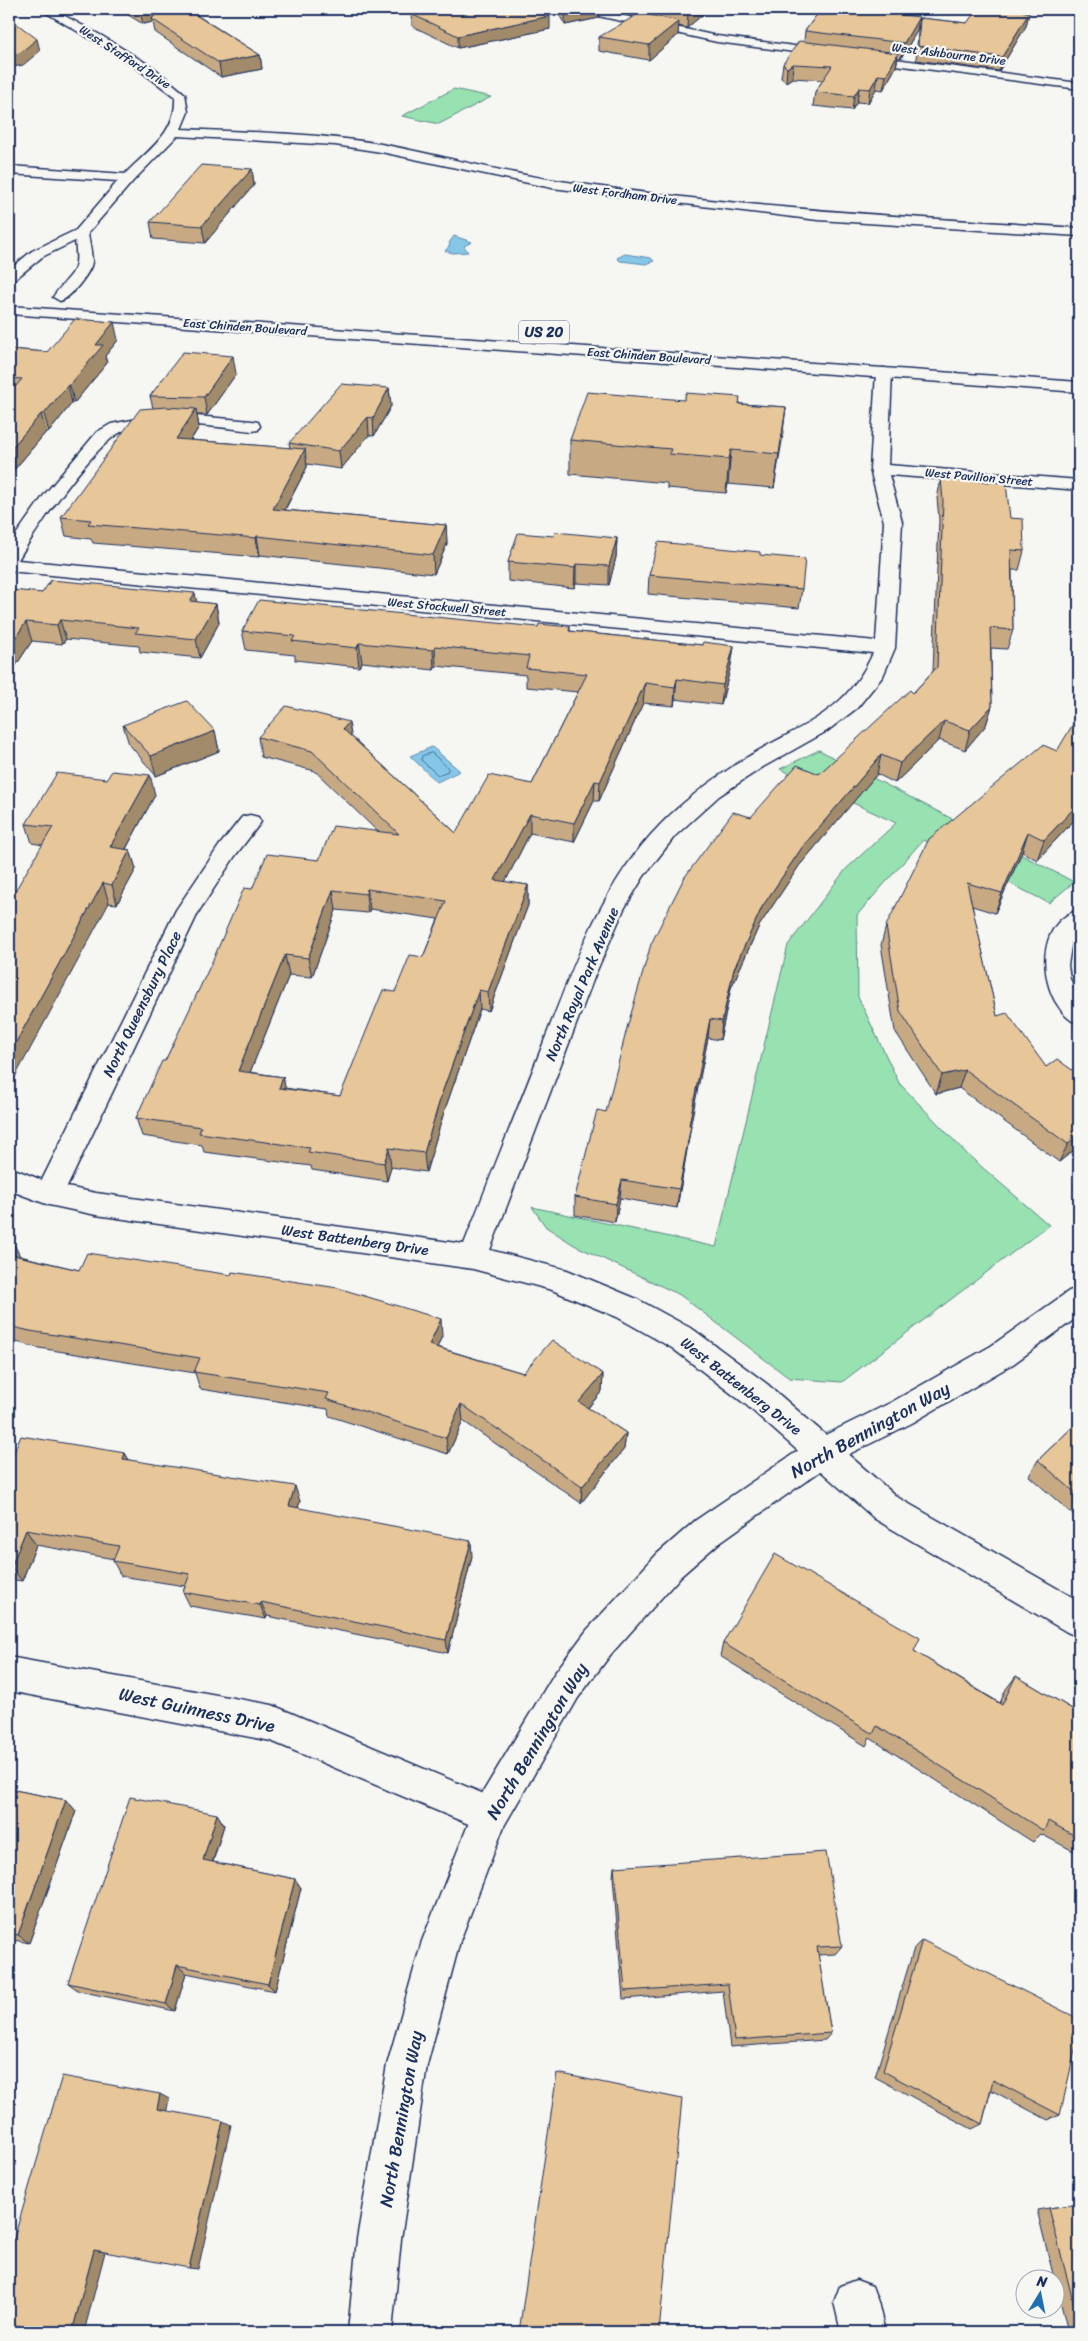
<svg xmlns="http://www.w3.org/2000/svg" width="1088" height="2341" font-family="Sriracha,sans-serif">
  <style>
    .green { fill: #98e1b0; stroke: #5a8887 }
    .water { fill: #86c7e7; stroke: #5b8ab0 }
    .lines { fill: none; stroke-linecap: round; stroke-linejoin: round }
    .shore { stroke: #466c95; stroke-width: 1 }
    .minor-casing { stroke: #1b2f5e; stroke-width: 3 }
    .tertiary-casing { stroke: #1b2f5e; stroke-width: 3 }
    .primary-casing { stroke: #1b2f5e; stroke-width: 3 }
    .minor { fill: #f6f6f2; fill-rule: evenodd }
    .tertiary { fill: #f6f6f2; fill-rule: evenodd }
    .primary { fill: #f6f6f2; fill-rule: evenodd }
    .wall { fill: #c7aa84; stroke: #1b2f5e; fill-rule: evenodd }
    .shaded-wall { fill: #a28b6b; stroke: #1b2f5e }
    .building { fill: #e7c699; stroke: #1b2f5e; fill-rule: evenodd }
    .labels { text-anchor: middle; stroke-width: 4.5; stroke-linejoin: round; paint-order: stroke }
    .far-street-label { font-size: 12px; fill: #1b2f5e; stroke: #f6f6f2 }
    .shield { fill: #f6f6f2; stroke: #5d6b8a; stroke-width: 1 }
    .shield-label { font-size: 14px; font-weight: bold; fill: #1b2f5e }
    .street-label { font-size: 15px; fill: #1b2f5e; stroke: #f6f6f2 }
    .near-street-label { font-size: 18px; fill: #1b2f5e; stroke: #f6f6f2 }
  </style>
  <rect width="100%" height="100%" fill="#f6f6f2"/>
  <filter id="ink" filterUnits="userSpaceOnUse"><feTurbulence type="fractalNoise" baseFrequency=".02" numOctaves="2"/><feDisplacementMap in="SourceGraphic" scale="10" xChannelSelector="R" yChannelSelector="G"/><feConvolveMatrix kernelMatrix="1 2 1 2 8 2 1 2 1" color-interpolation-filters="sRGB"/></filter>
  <g filter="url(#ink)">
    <path class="green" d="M454,89L491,97L439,124L402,116Z
      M819,750L1074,882L1049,903L923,840L857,915L858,997L899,1083L968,1155L1049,1225L842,1382L789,1378L680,1295L574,1245L546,1227L532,1207L716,1247L788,945L846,869L896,823L780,769Z"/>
    <path class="water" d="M454,236L472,242L464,246L468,252L453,253L445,251L450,245L449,243Z
      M625,254L651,258L654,261L646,264L620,261L617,258Z
      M432,747L460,771L437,782L410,756Z"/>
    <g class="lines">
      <path class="shore" d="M432,753L448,768V771L438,775L421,760L422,756Z"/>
      <defs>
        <path id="minor" d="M40,9H52L102,36L154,68L185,94L188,112L181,129C248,132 315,133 381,144C439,155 496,171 554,180C728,207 903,217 1079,228V236L818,220L552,188L381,152L335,145L177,136L133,181L88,233C89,242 92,253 92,262C91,272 70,299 60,301L53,297C71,271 80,277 75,241L42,257L14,280L9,281V270L32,251L76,230L118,181L9,174V166L125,174C148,150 177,133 175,97L129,62Z
          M575,9H593L717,36L1079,83V89L717,42L580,12Z
          M884,368L890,370L892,373L888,465L1079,480V490L889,475L902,522L895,648L883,676L857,708L827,731L763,767L719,796L675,836L644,876L624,909L595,975L490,1250L567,1270L637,1299L694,1330L767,1384L897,1497L1079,1601V1637L1067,1632L875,1519L745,1404L672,1348L617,1317L552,1290L473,1269L96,1215L49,1205L9,1190V1167L42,1180L176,910L219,846L242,817L250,815L258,817L261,822L235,856L199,911L67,1187L96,1193L464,1244C490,1177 517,1111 543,1044C573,968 601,885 660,825C685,799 715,778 746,758C799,725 845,716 873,653L9,571V545L13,539L44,495L97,432L111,424L153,416H196L252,421L258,422L260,426L258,430L252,431C214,427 159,417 123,431C94,443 35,531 18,560L876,641L884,522L870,469L876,373L878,370Z
          M1079,910V931L1072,940L1068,965L1070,979L1079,998V1024C1067,1020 1062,1012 1055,1001C1039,971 1040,921 1079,910Z
          M9,1657L272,1705L503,1802L508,1815L503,1828L490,1833L271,1741L9,1691Z
          M856,2280L872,2286L878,2302L885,2332H841L834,2302L840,2286Z"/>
        <path id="tertiary" d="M1079,1288V1316L1013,1364L912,1423L833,1462L720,1542L681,1576L611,1654L578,1698L504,1826L460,1941L427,2065L401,2239L392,2332H348L357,2239L387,2065L422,1941L477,1802L554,1674L587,1630L657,1554L696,1520L811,1442L890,1403L991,1346L1069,1291Z"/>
        <path id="primary" d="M9,306L1079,382V392L9,314Z"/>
      </defs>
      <use href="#minor" class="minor-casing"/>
      <use href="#tertiary" class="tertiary-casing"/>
      <use href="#primary" class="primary-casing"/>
      <use href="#minor" class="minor"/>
      <use href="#tertiary" class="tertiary"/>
      <use href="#primary" class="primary"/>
    </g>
    <path class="wall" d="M124,9H204V12L195,14L260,55L262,69L221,77L155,32L153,22L143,24L125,13Z
      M556,9H599V18L565,25Z
      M601,9H643L622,13Z
      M652,9H709L687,28L678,26V35L649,60L599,51V37L652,15Z
      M821,9H882L877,12L917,31L901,58H898L896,67L883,90L876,89L868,103L857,102L852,110L813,106L815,92L823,80L792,78L786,82L781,78L783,64L804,41L805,31Z
      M1029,13L1026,26L999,71L916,60L918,31L920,18L967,23Z
      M411,14L550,29L458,48L412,26Z
      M252,169L254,185L205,243L153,239L150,222Z
      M118,340L105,356L107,363L74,403H72L49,432H46L9,476V349L47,352Z
      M236,374L207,415H197L199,427L191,440L290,448L289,443L389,388L391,406L374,436L369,435L341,469L307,464V467L285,510L446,525L447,544L434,574L260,555L259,557L93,543L91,539L66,536L61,517L153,408L150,396Z
      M684,400L786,407L774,488L728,484L726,493L667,488V483L570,474V440Z
      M941,479L1010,518L1024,551L1019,570H1012L1013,630L1007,649L991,648L992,706L986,725L965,750L939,740L895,783L877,774L799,866L759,926L731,988L720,1040L708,1038L690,1125L688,1144L677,1208L620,1198L615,1222L575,1215V1197L606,1112L751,817L819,774L913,693L933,671L939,519L937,498Z
      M554,536L617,538L616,557L609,585L576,583L574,588L508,581V562Z
      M760,555L802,589L799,608L648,594L649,575Z
      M42,593L196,602L216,604L219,623L200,658L140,652L139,646L66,639L62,644L32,641L9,676V594Z
      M570,627V631L702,645L734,646L731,665L721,705L675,699L674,706L643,703L599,801H594L574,842L530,833L505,882L528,885V905L489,1011L480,1009L444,1112L426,1172L391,1167L387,1181L312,1170L311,1166L204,1152L202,1145L142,1136L136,1118L165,1061L252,889L319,860L378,832L315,771L261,757L258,737L351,736L456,833L532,784L578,692L526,687V675L436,666L434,670L362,662L359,667L295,660V655L246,650L242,631ZM370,909L438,919L423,957L395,992L340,1096L285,1088L283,1077L250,1072L289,975L312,977L336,910L368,913Z
      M123,725L215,731L219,751L156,776L129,744Z
      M1057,751L1079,815L1037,860L1022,852L995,913L972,906L997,1016L1046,1067L1079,1075V1146L1059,1162L959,1088L936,1094L895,1031L881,945L886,926Z
      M155,795L126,849L130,850L136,869L117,904L109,903L43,845L32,843L26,824Z
      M9,1241L20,1256L79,1270L442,1336L437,1347L523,1373L603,1374L602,1391L588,1408L626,1433L624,1449L581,1503L463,1421L448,1454L329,1416L328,1409L200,1389L195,1373L39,1348L9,1340Z
      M1079,1421V1520L1029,1476L1038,1460Z
      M125,1453L129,1460L300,1501L298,1508L472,1556L448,1653L267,1616L266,1619L190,1606L183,1592L185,1586L121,1576L113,1561L114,1559L36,1545L22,1581L9,1579V1464Z
      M723,1643L914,1651L1000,1703L1006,1689L1016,1676L1079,1713V1854L1041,1834L1033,1842L870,1738L866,1746L720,1656Z
      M9,1789L66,1800L76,1811L29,1943L9,1939Z
      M217,1814L224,1825L213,1862L295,1879L301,1888L275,1991L186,1973L175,2011L79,1991L68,1983Z
      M614,1867L842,1946L835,1954L818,1955L831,2033L825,2040L730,2047L723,1991L623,1999L613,1877Z
      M922,1940L1060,2115L1048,2120L991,2090L982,2124L972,2129L875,2077L914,1948Z
      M1079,2204V2332H1068L1056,2284V2278H1054L1037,2210L1049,2208Z"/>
    <path class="shaded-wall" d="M151,9H160L152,19L153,22L143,24L140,11Z
      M179,9H204V12L180,17Z
      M577,9H599V18L565,25V11Z
      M622,9H643L622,13Z
      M693,9H709L687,28L688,13Z
      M865,9H882L861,25L863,10Z
      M1029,13L1026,26L999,71L1002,57Z
      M550,16V29L458,48V36Z
      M919,17L917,31L901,58L904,43Z
      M679,21L678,35L649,60V45Z
      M37,39L40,51L23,65L9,68V55Z
      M898,53L896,67L883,90L886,76Z
      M260,55L262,69L221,77L219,63Z
      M793,64L792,78L786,82L787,68Z
      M878,75L876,89L868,103L870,89Z
      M859,88L857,102L852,110L854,96Z
      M252,169L254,185L205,243L202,226Z
      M114,322L118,340L105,356L107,363L74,403L70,385L96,345Z
      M233,356L236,374L207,415L204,397Z
      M68,385L72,403L49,432L44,414Z
      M389,388L391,406L374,436L373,418Z
      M786,407L782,441L774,488L779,454Z
      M196,409L199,427L179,457L176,439Z
      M41,414L46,432L9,476V451Z
      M368,417L369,435L341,469L339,451Z
      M305,449L307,467L275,528L273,509Z
      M731,450L728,484L726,493L729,459Z
      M446,525L447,544L434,574L433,555Z
      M257,536L260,555L259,557L256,538Z
      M617,538L616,557L609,585V566Z
      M576,564V583L574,588L575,568Z
      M195,593L199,613L190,601Z
      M216,604L219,623L200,658L196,639Z
      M60,620L66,639L62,644L57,625Z
      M26,622L32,641L9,676V647Z
      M359,643L362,662L359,667L357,648Z
      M435,646L436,666L434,670L433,650Z
      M734,646L731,665L721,705L723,685Z
      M677,679L675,699L674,706L675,687Z
      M645,683L643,703L599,801L600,782Z
      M992,706L986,725L965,750L970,730Z
      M944,721L939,740L895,783L900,763Z
      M349,722L352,741L343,729Z
      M215,731L219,751L156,776L151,756Z
      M881,755L877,774L799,866L759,926L731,988L720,1040L722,1021L734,969L762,907L803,846Z
      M150,775L155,795L116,867L110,847Z
      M595,781L594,801L574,842V823Z
      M1079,803V815L1037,860L1044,840Z
      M530,814V833L496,900L495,880Z
      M1028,832L1022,852L995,913L1002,893Z
      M130,850L136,869L117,904L112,885Z
      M103,883L109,903L9,1088V1055Z
      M528,885V905L489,1011L488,992Z
      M367,889L370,909L368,913L366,894Z
      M333,890L336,910L312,977L308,958Z
      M285,955L289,975L243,1090L238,1071Z
      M479,990L480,1009L444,1112L426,1172L424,1153L442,1093Z
      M710,1019L708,1038L687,1143L689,1125Z
      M965,1070L959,1088L936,1094L942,1075Z
      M283,1077L287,1096L279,1088Z
      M691,1125L688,1144L677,1208L679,1189Z
      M1079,1134V1146L1059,1162L1068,1144Z
      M389,1148L391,1167L387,1181L384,1163Z
      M622,1180L620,1198L615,1222L616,1204Z
      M13,1242L22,1260L9,1257V1250Z
      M441,1319L442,1336L431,1362L429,1345Z
      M603,1374L602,1391L579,1418V1402Z
      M461,1404L463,1421L448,1454L446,1438Z
      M626,1433L624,1449L581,1503L582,1487Z
      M125,1453L133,1468L123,1459Z
      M295,1486L300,1501L294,1521L289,1506Z
      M26,1530L36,1545L22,1581L11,1567Z
      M471,1541L472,1556L448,1653L446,1640Z
      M261,1602L267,1616L266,1619L260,1605Z
      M66,1800L76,1811L29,1943L18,1935Z
      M217,1814L224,1825L210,1870L203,1860Z
      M295,1879L301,1888L275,1991L268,1984Z
      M177,1965L186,1973L175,2011L166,2004Z
      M160,2094L169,2099L166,2114L157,2109Z
      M223,2121L231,2125L198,2269L189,2268Z
      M94,2250L105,2252L84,2332H72Z"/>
    <path class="building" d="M137,9H151L140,11Z
      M159,9H186L260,55L219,63L152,19Z
      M434,9H531L550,16L458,36L411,14Z
      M564,9H577L565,11Z
      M667,9H693L688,13Z
      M821,9H865L863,10L919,17L904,43L805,31Z
      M977,9H1016L1029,13L1002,57L918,46L920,18L967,23Z
      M640,13L679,21L649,45L599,37Z
      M16,23L37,39L20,53L9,55V24Z
      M799,41L898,53L886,76L878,75L870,89L859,88L854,96L815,92L832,66L793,64L787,68L783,64Z
      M201,165L252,169L202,226L150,222Z
      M75,319L114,322L96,345H103L70,385H68L44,414H41L9,451V394L22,379L9,378V349L47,352Z
      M183,352L233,356L204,397L150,396Z
      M341,384L389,388L373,418L368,417L339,451L289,443Z
      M587,392L684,400L686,393L740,397L739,404L786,407L779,454L731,450L729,459L669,454L671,449L570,440Z
      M166,407L196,409L176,439L305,449L273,509L446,525L433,555L257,536L256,538L88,524L91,520L61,517L140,409Z
      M941,479L1006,483L1010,518L1023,519L1024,551L1011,550L1013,630L990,628L992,706L970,730L944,721L900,763L881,755L803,846L762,907L734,969L722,1021L710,1019L689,1125H691L679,1189L622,1180L616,1204L575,1197L597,1110L606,1112L627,1028L651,944L684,878L733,812L751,817L797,765L819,774L910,690L913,693L937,667L943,501Z
      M555,532L617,538L609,566L576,564L575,568L508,562L518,533L554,536Z
      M658,542L760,552V555L805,559L802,589L649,575Z
      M51,580L195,593L190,601L216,604L196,639L135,633L139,628L60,620L57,625L26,622L9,647V594L12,590L42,593Z
      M259,600L538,627L539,624L570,627L569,631L702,645L703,642L734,646L723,685L677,679L675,687L645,683L600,782L595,781L574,823L530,814L495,880L528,885L488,992L479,990L442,1093L424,1153L389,1148L384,1163L308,1152L310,1148L199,1133L201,1127L136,1118L162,1061H165L212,962L244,888L252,889L267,854L319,860L333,826L399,834L312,751L258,737L286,706L349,722L343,729L456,833L489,775L532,784L587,674L526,668L529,656L435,646L433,650L359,643L357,648L292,641L295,636L242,631ZM367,889L446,901L423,957L410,955L395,992L383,990L340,1096L279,1088L283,1077L238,1071L285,955L308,958L333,890L366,894Z
      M187,701L215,731L151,756L123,725Z
      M1079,714V803L1044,840L1028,832L1002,893L967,883L997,1016L1007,1013L1046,1067L1057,1059L1079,1075V1134L1068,1144L965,1070L942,1075L900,1011L886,926L929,839L1043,745L1057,751Z
      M112,771L150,775L110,847L130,850L112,885L103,883L9,1055V901L53,827L26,824L57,773L107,779Z
      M9,1241L13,1242L9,1250Z
      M87,1253L231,1275L232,1272L338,1288L441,1319L429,1345L523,1373L552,1340L603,1374L579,1402L626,1433L582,1487L461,1404L446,1438L326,1399L329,1393L194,1372L200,1358L30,1331L9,1326V1254L79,1270Z
      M1079,1421V1496L1038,1460Z
      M21,1436L125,1453L123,1459L295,1486L289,1506L471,1541L446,1640L261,1602L260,1605L183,1592L190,1574L113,1561L119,1546L26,1530L11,1567L9,1566V1464Z
      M775,1554L920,1638L914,1651L1002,1705L1016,1676L1079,1713V1838L1048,1821L1044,1831L877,1726L873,1734L723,1643Z
      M9,1789L66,1800L18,1935L9,1933Z
      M130,1797L217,1814L203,1860L295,1879L268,1984L177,1965L166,2004L68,1983Z
      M826,1852L842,1946L817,1947L831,2033L735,2040L728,1984L625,1991L614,1867Z
      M922,1940L1079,2019V2033L1060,2115L993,2080L982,2124L883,2071Z
      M557,2073L682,2099L659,2332H519Z
      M62,2076L160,2094L157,2109L223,2121L189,2268L94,2250L72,2332H51L9,2324V2255Z
      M1079,2204V2324L1049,2208Z"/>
  </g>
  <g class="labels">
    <g class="far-street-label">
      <text transform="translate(949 54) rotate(7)" y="4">West Ashbourne Drive</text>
      <text transform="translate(125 57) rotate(33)" y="4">West Stafford Drive</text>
      <text transform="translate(625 194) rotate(7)" y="4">West Fordham Drive</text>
      <text transform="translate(245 327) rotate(4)" y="4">East Chinden Boulevard</text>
      <text transform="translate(649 356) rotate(4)" y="4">East Chinden Boulevard</text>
      <text transform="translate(979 477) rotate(5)" y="4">West Pavilion Street</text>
      <text transform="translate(447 607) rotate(5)" y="4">West Stockwell Street</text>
    </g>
    <rect class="shield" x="519" y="320.5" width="50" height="23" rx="4"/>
    <g class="shield-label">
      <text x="544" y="337">US 20</text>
    </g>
    <g class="street-label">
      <text transform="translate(582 984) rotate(-67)" y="5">North Royal Park Avenue</text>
      <text transform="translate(142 1004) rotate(-64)" y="5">North Queensbury Place</text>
      <text transform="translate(355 1240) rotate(8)" y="5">West Battenberg Drive</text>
      <text transform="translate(741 1386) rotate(38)" y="5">West Battenberg Drive</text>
    </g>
    <g class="near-street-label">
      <text transform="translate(870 1430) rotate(-29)" y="6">North Bennington Way</text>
      <text transform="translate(197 1710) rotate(12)" y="6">West Guinness Drive</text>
      <text transform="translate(537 1741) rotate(-59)" y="6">North Bennington Way</text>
      <text transform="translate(401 2119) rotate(-80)" y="6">North Bennington Way</text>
    </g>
  </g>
  <rect width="1088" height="2341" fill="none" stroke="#f6f6f2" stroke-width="30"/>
  <rect x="15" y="15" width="1058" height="2311" fill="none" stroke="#1b2f5e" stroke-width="2" filter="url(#ink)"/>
  <g transform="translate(1040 2294) rotate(10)"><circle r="24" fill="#f6f6f2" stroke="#9ea6b7"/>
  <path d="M0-4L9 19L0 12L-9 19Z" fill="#1f6fb2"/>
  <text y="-8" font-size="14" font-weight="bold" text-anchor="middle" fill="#1b2f5e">N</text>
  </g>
</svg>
